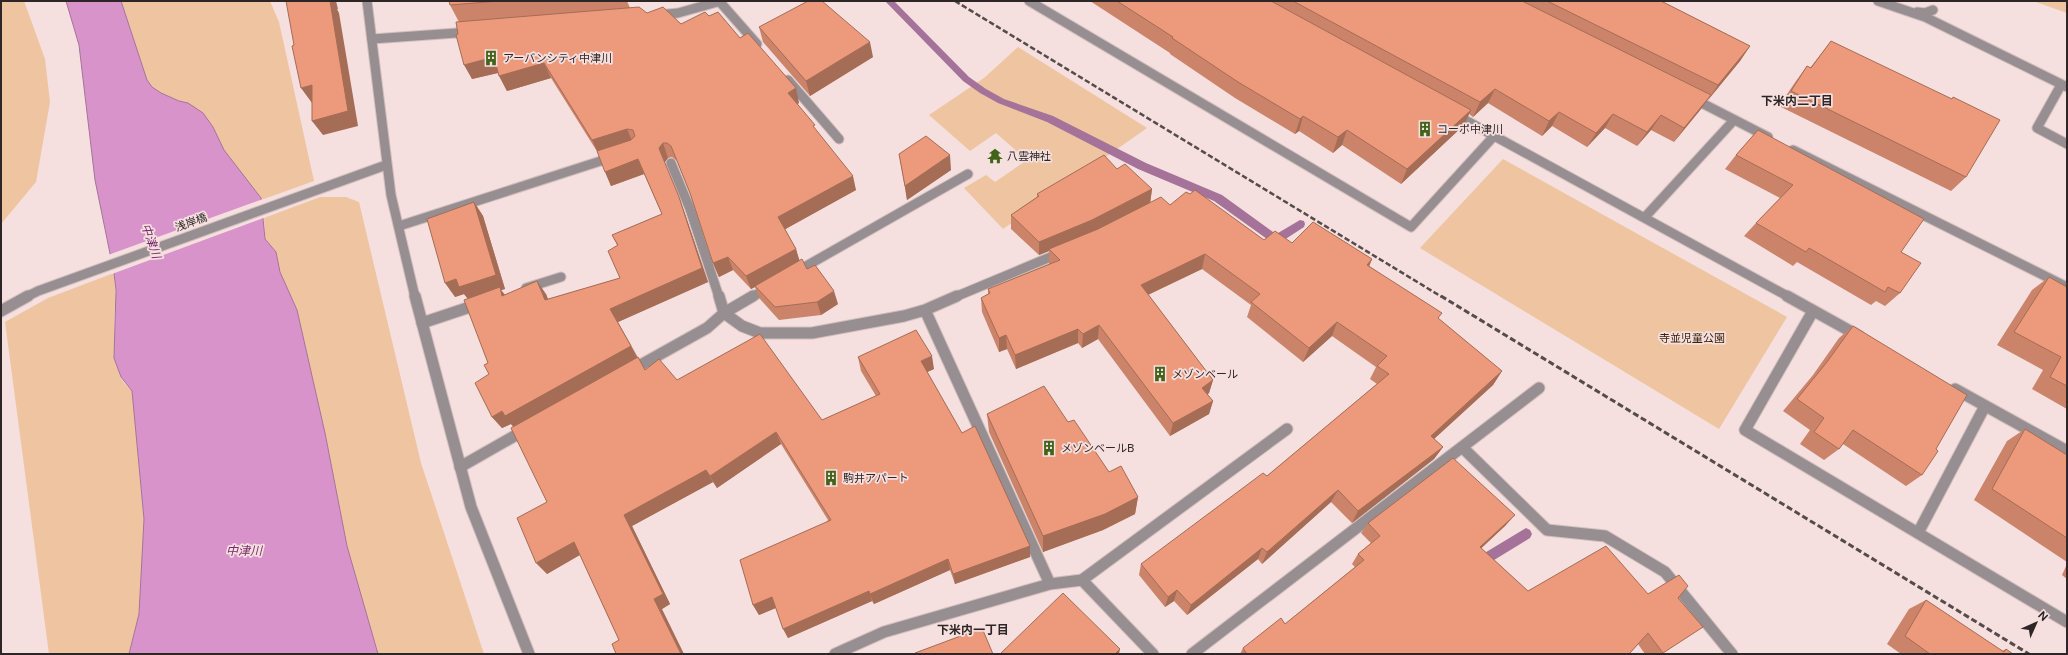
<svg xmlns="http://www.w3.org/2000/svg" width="2068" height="655" font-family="'Public Sans','Noto Sans JP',sans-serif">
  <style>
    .green { fill: #eec5a0 }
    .water { fill: #d894ca; stroke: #a57399 }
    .pier { fill: #f5dfdf }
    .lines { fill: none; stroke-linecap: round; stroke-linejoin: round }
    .stream { fill: #a57399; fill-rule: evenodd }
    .minor-far1-casing { stroke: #d1bebe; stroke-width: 11 }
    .minor-casing { stroke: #d1bebe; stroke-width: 13 }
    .tertiary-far1-casing { stroke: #d1bebe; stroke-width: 11 }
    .tertiary-casing { stroke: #d1bebe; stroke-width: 13 }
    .minor-far1 { stroke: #968e90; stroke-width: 9 }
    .minor { stroke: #968e90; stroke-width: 11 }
    .tertiary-far1 { stroke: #968e90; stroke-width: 9 }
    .tertiary { stroke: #968e90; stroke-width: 11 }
    .rail-far1 { stroke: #564b4b; stroke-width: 2.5; stroke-dasharray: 5.5 2.5; stroke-linecap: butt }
    .rail { stroke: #564b4b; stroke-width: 3; stroke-dasharray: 6 3; stroke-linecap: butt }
    .wall { fill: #cb846a }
    .shaded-wall { fill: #a56c56 }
    .building { fill: #ec9a7b; stroke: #a56c56 }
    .labels { text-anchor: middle; stroke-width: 3.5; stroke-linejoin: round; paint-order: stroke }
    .poi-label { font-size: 11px; fill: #2e2626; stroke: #f5dfdf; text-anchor: start }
    .street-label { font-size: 11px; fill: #2e2626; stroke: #f5dfdf }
    .park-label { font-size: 11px; fill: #3c2207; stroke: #f5dfdf }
    .neighbourhood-label { font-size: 12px; font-weight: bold; fill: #2e2626; stroke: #f5dfdf }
    .water-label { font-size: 12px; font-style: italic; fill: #792a6d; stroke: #f5dfdf }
  </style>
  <rect width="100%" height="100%" fill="#f5dfdf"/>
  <path class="green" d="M1,1H24L45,59L50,102L36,182L1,224Z
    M121,1H270L279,22L314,181L261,200L224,150L213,127L188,103L179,101L161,93L152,87L147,80Z
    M2033,1H2067V13Z
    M1018,47L1147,128L1003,229L964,188L986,175L995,182L1027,160L996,133L970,151L929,115L984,78Z
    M1503,159L1787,317L1719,429L1420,248Z
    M320,197H346L359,202L421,463L484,654H378L347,546L325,433L297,310L280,272L276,252L265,239L264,218Z
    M114,273C118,307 109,343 120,376C122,382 128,387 132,391L144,519L139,614L129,654H49L5,322L48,298Z"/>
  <path class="water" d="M66,1H121L147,80L152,87L161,93L179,101L188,103L203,113L213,127L224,150L261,198L265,239L276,252L280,272L297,310L325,433L347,546L378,654H129L139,614L144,519L132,391L121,377L114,358L116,290L114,273L95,180L79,45Z"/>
  <path class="pier" d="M263,199L266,217L112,274L108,255Z"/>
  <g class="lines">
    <path class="stream" d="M885,1H894L969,77L986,89L1004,99L1053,116L1146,163L1222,195L1273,232L1278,233L1300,220L1304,221L1305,224L1304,227L1284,240L1280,241L1267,239L1214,201L1138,169L1047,122L998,103L980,93L963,81Z
      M1526,528L1530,530L1532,534L1530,538L1481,568L1477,570L1473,568L1471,564L1473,560Z"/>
    <defs>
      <path id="minor-far1" d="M1029,1L1411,227L1494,136
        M1878,1L1925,17L2067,87
        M720,2L757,44
        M1917,12L1925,13L1933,10
        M657,15L678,13L721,1
        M372,39L470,32
        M788,80L839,139
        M2061,85L2037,128L2067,144
        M1692,98L1768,137
        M1456,115L1789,297
        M1793,150L2067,287
        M671,163L690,209L719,297
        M1645,217L1734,120
        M399,226L613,157
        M794,273L968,174
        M526,288L561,277
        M752,297L770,287
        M955,297L1060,253"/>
      <path id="minor" d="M719,296L724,313L742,326L760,333H812L904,316L925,310L1050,584
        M1787,296L1859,336
        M925,310L957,296
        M1813,311L1745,430L2067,622
        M422,323L479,304
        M630,371L707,328L724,313L753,296
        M1955,389L2067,451
        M1463,448L1547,530L1605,536L1665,572L1732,654
        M460,467L525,430
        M1918,533L1985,406
        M1082,580L1153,654
        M835,654L884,632L1050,584L1082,580L1287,429
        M1192,654L1539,388"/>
      <path id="tertiary-far1" d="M367,1L391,195L415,297
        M26,297L38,291L386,165"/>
      <path id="tertiary" d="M415,296L471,507L529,654
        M1,311L28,296"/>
    </defs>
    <use href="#minor-far1" class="minor-far1-casing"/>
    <use href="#minor" class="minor-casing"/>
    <use href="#tertiary-far1" class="tertiary-far1-casing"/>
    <use href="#tertiary" class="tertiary-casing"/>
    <use href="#minor-far1" class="minor-far1"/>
    <use href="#minor" class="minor"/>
    <use href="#tertiary-far1" class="tertiary-far1"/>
    <use href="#tertiary" class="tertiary"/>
    <path class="rail-far1" d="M955,1L1442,297"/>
    <path class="rail" d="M1441,296L2029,654"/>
  </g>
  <path class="wall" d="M449,1H627L630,8L681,24L709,16L740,38L799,103L797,104L856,190L785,229L796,249L799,261L838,304L821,315L779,320L760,299L755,287L751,289L733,270L719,277L713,263L691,196L677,161L672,157L668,158L665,162V165L684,211L708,282L618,322L645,370L677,380L822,420L876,396L861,371L858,357L934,369L927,372L1030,557L955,584L950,570L874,604L872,601L788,638L776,608L759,615L753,605L828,520L781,444L717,488L713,482L632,526L670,604L662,609L619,640L580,555L547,574V502L513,427L511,424L502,428L492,417L489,374L488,363L468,299L464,294L455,297L474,202L483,216L505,289L501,290L505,295L546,294L548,299L620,278L617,245L612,235L662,214L644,174L611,186L598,153L551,78L507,91L498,73L472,79L458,34L459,22L450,5Z
    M1090,1H1661L1750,46L1740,61L1708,100V99L1701,109L1674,142L1651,130L1637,146L1605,128L1587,147L1552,126L1542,136L1488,103L1473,117L1469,114L1464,125L1401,184L1342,145L1333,153L1299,131L1295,134L1235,98L1170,54V53Z
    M759,27L873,57L810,96L763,42Z
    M1831,41L1966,177L1951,191L1779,106L1796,81L1807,66L1810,68Z
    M1758,130L1901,252L1900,293L1885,306L1876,301L1871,305L1797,262L1793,266L1744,236L1756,223L1780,198L1725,169L1736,155Z
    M899,154L951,170L907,200Z
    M1117,169L1152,189L1150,203L1170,205L1264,240L1292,243L1372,259L1369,266L1439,319L1502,371L1493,385L1434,439L1443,447L1434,459L1352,523L1331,502L1262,564L1258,559L1187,615L1174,601L1165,607L1139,575L1141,564L1267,476L1377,384L1370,379L1376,367L1332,336L1303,362L1247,317L1251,305L1202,269L1148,295L1213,380L1209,393L1207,395L1213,401L1209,414L1170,436L1098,339L1082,348L1078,343L1016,369L1007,349L999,352L982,312L981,298L988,294V289L1049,264V251L1039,255L1011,229V215L1037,197V194Z
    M2049,277L2067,287V409L2032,389L2043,370L1997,345L2032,290Z
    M1853,326L1922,475L1906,486L1843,444L1839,449L1824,460L1800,444L1810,430L1783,411L1813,375L1839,338Z
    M987,414L1068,422L1109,472L1138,497L1135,514L1103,530L1043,552L989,432Z
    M2025,429L2067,455V562L1974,500L2007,441Z
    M1368,523L1506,525L1481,548L1528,591L1648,594L1678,598L1703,627L1661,654H1645L1638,644L1629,654H1240L1243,648L1285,624L1355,567L1352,564L1358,554L1371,543L1361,533Z
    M2067,564V579L2062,575Z
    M1926,600L2002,651L2006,649L2013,654H1901L1887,644L1909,609Z"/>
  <path class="shaded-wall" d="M327,1H336L338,9H337L339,13L358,126L323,135L312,121Z
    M870,42L873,57L810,96L806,81Z
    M1750,46L1740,61L1708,100L1718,85Z
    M494,57L502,72L472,79L464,65Z
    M544,63L551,78L507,91L499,76Z
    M312,85V103L301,88Z
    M796,88L799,103L792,107L788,93Z
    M1495,89L1488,103L1473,117L1480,102Z
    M1711,95L1701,109L1674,142L1684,128Z
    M1471,110L1464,125L1401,184L1407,169Z
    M1559,112L1552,126L1542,136L1549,121Z
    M1613,114L1605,128L1587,147L1596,133Z
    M1661,115L1651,130L1637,146L1647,132Z
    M1303,116L1299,131L1295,134L1300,119Z
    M627,129L633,143L599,155L592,140Z
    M1347,130L1342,145L1333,153L1338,137Z
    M663,143L668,158L665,162V165L660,151L659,148Z
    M950,155L951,170L907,200L905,186Z
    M638,159L644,174L611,186L605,172Z
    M853,176L856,190L782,231L778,217Z
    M1152,189L1150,204L1091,234L1049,249V251L1039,255V242Z
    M679,197L684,211L708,282L618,322L610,309Z
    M474,202L483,216L505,289L501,290L509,300H469L464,294L455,297L445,283Z
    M796,249L800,262L755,286V287L751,289L746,276Z
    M1205,254L1202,269L1139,299L1141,285Z
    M728,257L733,270L719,277L713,263Z
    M1372,259L1366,274L1367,265Z
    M537,281L546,294L553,313L545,300Z
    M834,291L838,304L821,315L817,302Z
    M1337,322L1332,336L1303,362L1309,348Z
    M1099,325L1098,339L1082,348L1083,334Z
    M1078,329V343L1016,369L1015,355Z
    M1006,335L1007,349L999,352V338Z
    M631,346L638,359L515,428L511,424L502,428L492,417Z
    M932,356L934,369L923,374L921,361Z
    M1502,371L1493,385L1423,449L1431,436Z
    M1213,380L1209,393L1198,401L1202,388Z
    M1213,401L1209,414L1170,436L1173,423Z
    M776,432L781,444L717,488L710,476Z
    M1443,447L1434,459L1352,523L1358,511Z
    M706,470L713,482L632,526L670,604L662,609L684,654H681L654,599L624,515Z
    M1338,490L1331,502L1262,564L1267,552Z
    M1138,497L1135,514L1103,530L1043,552V536Z
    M1515,515L1506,525L1472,557L1480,547Z
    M574,542L583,553L547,574L536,563Z
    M1030,546V557L955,584L953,574Z
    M1262,548L1258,559L1187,615L1191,605Z
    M948,559L950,570L874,604L870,594Z
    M1177,590L1174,601L1165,607L1168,597Z
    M869,591L872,601L788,638L783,629Z
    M772,597L778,607L759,615L753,605Z
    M1120,649L1119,654H1115Z"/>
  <path class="building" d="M286,1H330L348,111L312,121V85L301,88L292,46L294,45Z
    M449,1H499L450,5Z
    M808,1H822L870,42L806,81L759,27Z
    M1117,1H1271L1471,110L1407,169L1347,130L1338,137L1303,116L1300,119L1238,82L1172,38L1173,37Z
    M1293,1H1522L1711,95L1684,128L1661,115L1647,132L1613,114L1596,133L1559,112L1549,121L1495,89L1480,102Z
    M1547,1H1661L1750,46L1718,85Z
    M639,7L647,13L663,7L681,24L705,12L709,16L718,12L740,38L748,33L796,88L788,93L815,125L813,126L853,176L778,217L796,249L746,276L728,257L713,263L690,193L671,146L667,143H663L659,148L660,151L679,197L702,268L610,309L631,346L505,416L502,411L492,417L475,383L489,374L484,365L488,363L464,300L500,287L502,296L537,281L545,300L620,278L608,251L618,245L612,235L662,214L638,159L605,172L597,151L631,140L635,136L633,130L627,129L592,140L544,63L499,76L494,57L464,65L456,35L458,34L456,22Z
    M1831,41L1952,99L1953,97L2000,120L1966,177L1791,91L1807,66L1811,68Z
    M1758,130L1924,219L1901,252L1921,263L1900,293L1888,287L1885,292L1809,248L1806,252L1756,223L1793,185L1736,155Z
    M926,136L950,155L905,186L899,154Z
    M1104,155L1117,169L1125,164L1152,189L1092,220L1039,242L1011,215L1039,196L1037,194Z
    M1195,190L1264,240L1275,231L1292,243L1313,222L1372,259L1367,265L1442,313L1438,318L1502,371L1431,436L1443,447L1358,511L1338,490L1267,552L1262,548L1191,605L1177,590L1168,597L1141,564L1263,473L1267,476L1389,374L1377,366L1387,356L1337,322L1309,348L1251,302L1260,294L1205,254L1141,285L1213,380L1202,388L1213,401L1173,423L1099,325L1083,334L1078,329L1015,355L1006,335L999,338L981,298L990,293L988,289L1060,260L1049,249L1098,229L1161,197L1170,205L1186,192L1190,194Z
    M474,202L496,275L459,287L456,279L445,283L427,219Z
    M802,259L807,269L815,265L834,291L817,302L775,307L755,286Z
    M2049,277L2067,287V386L2050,377L2061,357L2014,332Z
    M1853,326L1967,395L1936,449L1938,451L1922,475L1853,430L1839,449L1814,432L1824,418L1797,399L1827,362Z
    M916,330L932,356L921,361L962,433L975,426L1030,546L953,574L948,559L870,594L869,591L783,629L772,597L753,605L740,560L831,520L776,432L710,476L706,470L624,515L663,594L654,599L681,654H616L612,644L619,640L574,542L536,563L517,518L547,502L511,428L638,357L645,370L659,359L677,380L760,334L822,420L880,394L858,357Z
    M1044,386L1068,422L1074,420L1109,472L1121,466L1138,497L1105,514L1043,536L987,414Z
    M2025,429L2067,455V538L1992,489Z
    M1453,458L1515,515L1480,547L1528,591L1606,546L1648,594L1679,575L1688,586L1678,598L1703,627L1663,653L1648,633L1629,654H1247L1243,648L1281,618L1285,624L1364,560L1358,554L1380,536L1368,523Z
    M1063,593L1120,649L1115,654H1000Z
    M1926,600L2004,652L2006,649L2013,654H1930L1905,636Z
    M982,628L993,654H915V653Z"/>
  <defs>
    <symbol id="building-bare" viewBox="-9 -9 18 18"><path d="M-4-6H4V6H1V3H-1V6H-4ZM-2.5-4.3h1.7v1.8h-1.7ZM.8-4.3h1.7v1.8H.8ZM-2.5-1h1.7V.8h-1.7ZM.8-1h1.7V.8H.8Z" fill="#42631a" stroke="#f5dfdf" stroke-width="2.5" paint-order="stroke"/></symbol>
    <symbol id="temple-bare" viewBox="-9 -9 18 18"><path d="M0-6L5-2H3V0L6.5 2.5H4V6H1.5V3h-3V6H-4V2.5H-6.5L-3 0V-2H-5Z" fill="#42631a" stroke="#f5dfdf" stroke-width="2.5" paint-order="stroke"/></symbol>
  </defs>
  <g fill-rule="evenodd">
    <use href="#building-bare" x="480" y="47" width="22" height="22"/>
    <use href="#building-bare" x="1414" y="118" width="22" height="22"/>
    <use href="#temple-bare" x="984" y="145" width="22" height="22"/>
    <use href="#building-bare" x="1149" y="363" width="22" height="22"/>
    <use href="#building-bare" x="1038" y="437" width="22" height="22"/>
    <use href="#building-bare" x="820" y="467" width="22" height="22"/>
  </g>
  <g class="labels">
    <g class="poi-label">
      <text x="503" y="62">アーバンシティ中津川</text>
      <text x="1437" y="133">コーポ中津川</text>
      <text x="1007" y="160">八雲神社</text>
      <text x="1172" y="378">メゾンベール</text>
      <text x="1061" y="452">メゾンベールB</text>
      <text x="843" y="482">駒井アパート</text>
    </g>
    <g class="street-label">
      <text transform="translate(191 222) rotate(-20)" y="4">浅岸橋</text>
    </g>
    <g class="park-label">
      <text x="1692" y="342">寺並児童公園</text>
    </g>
    <g class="neighbourhood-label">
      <text x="1797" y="105">下米内二丁目</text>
      <text x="973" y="634">下米内一丁目</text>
    </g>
    <g class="water-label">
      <text transform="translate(151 241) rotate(71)" y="4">中津川</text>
      <text x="244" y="555">中津川</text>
    </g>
  </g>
  <rect width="2068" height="655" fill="none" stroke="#2e2626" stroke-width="4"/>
  <g transform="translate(2036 623) rotate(45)" stroke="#f5dfdf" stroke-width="3" paint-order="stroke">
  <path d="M0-3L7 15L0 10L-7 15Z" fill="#2e2626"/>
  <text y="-6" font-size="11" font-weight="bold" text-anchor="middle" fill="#2e2626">N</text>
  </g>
</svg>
